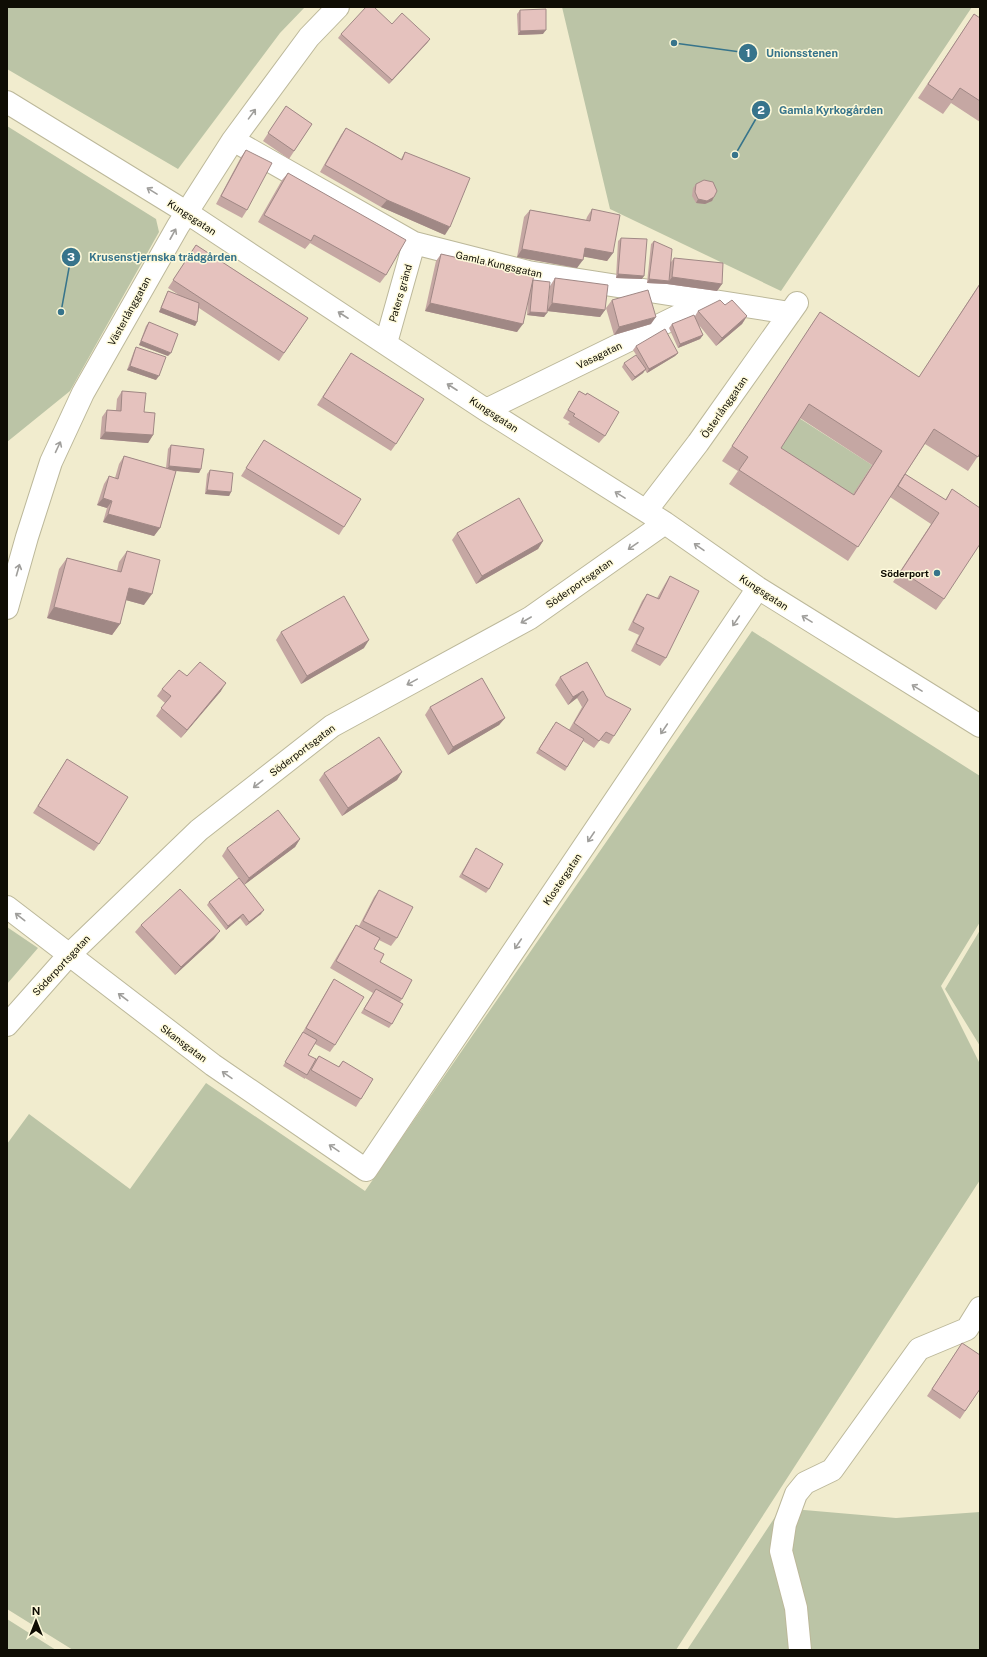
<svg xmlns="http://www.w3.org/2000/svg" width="987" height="1657" font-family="'Public Sans',sans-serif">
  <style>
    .green { fill: #bbc4a6 }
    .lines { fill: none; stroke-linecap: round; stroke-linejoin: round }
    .minor-casing { stroke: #bcb89a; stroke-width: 24 }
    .minor { stroke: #fff; stroke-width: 22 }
    .wall { fill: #c5a7a3; fill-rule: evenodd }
    .shaded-wall { fill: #a08885 }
    .building { fill: #e5c2be; stroke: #a08885; fill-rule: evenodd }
    .oneway { stroke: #9f9e9b }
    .poi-dot { fill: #37748b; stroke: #fefadb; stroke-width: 1.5 }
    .labels { text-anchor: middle; stroke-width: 3; stroke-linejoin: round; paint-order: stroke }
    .street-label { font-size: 10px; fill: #0f0d04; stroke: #fefadb }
    .poi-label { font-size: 10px; font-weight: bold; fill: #0f0d04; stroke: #fefadb; text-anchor: end }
    .leader { fill: none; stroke: #37748b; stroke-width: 1.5 }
    .callout-dot { fill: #37748b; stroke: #fefadb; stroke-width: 1.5 }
    .mark-label { font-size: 12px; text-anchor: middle; font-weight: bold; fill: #fff }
    .callout-label { font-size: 11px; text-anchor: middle; font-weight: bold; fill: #37748b; stroke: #fefadb; stroke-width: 3; stroke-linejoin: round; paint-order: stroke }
  </style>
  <rect width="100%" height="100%" fill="#f1ecce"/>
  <path class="green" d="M7,7H305L280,33L178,169L7,69Z
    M562,7H972L781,291L610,209Z
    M7,126L156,219L159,232L70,391L7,442Z
    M799,418L872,465L844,509L771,462Z
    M752,631L980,776V922L941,986L980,1064V1180L676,1650H73L7,1609V1144L29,1114L130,1189L206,1083L365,1191Z
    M7,927L38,948L7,984Z
    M980,930V1046L945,989Z
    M781,1508L896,1518L980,1512V1650H687Z
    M7,1619L56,1650H7Z"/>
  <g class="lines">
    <defs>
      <path id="minor" d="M7,102L186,212L486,410L665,523L758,588L980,726
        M233,140L414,243L528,272L790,313
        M386,343L414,243
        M486,410L711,300
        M646,511L698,443L797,303
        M7,608L27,537L51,462L83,393L178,226L233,140L309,37L338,7
        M7,907L213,1065L366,1170L758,588
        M7,1025L69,955L199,830L332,726L530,618L665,523
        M800,1650L796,1608L781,1551L785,1524L796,1494L805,1483L832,1470L919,1349L967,1329L980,1308"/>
    </defs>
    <use href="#minor" class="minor-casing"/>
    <use href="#minor" class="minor"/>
  </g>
  <path class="wall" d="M520,10L543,34L518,35L517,14Z
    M974,14L980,18V122L951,103L943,114L918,98Z
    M392,24L430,39L427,43L389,84L338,38L341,34Z
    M286,106L312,124L289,159L263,141Z
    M346,128L401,159L405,152L445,235L381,207L320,172L341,135Z
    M246,150L247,210L242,218L216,204L241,157Z
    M288,173L386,275L380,283L310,243L305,249L258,222L282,180Z
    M696,184L714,197L712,201L705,204L696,203L692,196L693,188Z
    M592,209L613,253L607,261L583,256L577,268L517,257L524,217L530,210L586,220L587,217Z
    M621,238L642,279L616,278L618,241Z
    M654,241L671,262L674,258L722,284L717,291L667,284L647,283L651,244Z
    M196,245L308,318L279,361L199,308L197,322L195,326L159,312L166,295L168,291L179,295L168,288Z
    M441,254L533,280L548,306L550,286L555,278L605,310L600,317L547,311L544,317L527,315L528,299L517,332L425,311L436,261Z
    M980,283V395L979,396L980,453L968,471L925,444L905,474L945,500L952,489L944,599L936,610L893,582L931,524L890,497L848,561L729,484L738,471L722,461L820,312L919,377ZM800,418L872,465L853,494L781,448Z
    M612,300L651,324L614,335L606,308Z
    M725,305L747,316L742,324L716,346L699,325L703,335L700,339L678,348L669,328L672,324L695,316L698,311Z
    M149,322L168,356L139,345L146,326Z
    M636,346L678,353L675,356L647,373L645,370L643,373L632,381L622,367L624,363L639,359L633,350Z
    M136,347L156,380L127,370L134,351Z
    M351,353L396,444L391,451L317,405Z
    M122,391L144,412L153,435L148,443L100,439L102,417L107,410H116L117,399Z
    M579,391L586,395L605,436L599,443L568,424L570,422L563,418Z
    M264,440L344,527L339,535L241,476Z
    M171,445L201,469L199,473L176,471L160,528L154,536L103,522L107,508L97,505L104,484L109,476L115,478L119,464L124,456L166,468L168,449Z
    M210,470L231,492L229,496L205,494L207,474Z
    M457,533L543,541L538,549L476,584L452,540Z
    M127,551L144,605L126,600L120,624L112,635L47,618L59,569L67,558L117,571L119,562Z
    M670,576L666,658L660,666L631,651L639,635L628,630L642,601L647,594L657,598L665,584Z
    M281,632L364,648L301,684L276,640Z
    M587,662L614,736L609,744L600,740L594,748L583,741L565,771L536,753L553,726L569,730L582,707L577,698L568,705L555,685L560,677Z
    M187,676L221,691L181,738L156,716L165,703L157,696L162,689Z
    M430,707L505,718L499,725L448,755L425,715Z
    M67,759L99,844L94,851L33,813Z
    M402,772L397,780L342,816L319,780L324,773Z
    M300,839L295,847L244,885L261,914L246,926L240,918L226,930L207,905L209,902L240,880L222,856L227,848Z
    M476,848L489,889L486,893L459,877Z
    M379,890L397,938L391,946L379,940L374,949L380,962L402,999L400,1002L392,1024L389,1028L361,1013L373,993L330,968L351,933L356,925L359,926L374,897Z
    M141,925L214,939L175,975L135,932Z
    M334,979L335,1045L330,1052L315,1044L308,1055L316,1059L319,1056L338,1067L343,1061L361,1099L356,1107L305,1078V1079L283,1066L329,987Z
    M962,1343L980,1389L960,1419L927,1396Z"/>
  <path class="shaded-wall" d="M546,30L543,34L518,35L520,31Z
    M430,39L427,43L389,84L392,80Z
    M714,197L712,201L705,204L696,203L698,199Z
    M387,200L450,227L445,235L381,207Z
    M585,248L613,253L607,261L580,256Z
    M522,249L583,260L577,268L517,257Z
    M618,274L644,276L642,279L616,278Z
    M672,277L722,284L717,291L667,284Z
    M649,279L669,281L667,284L647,283Z
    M430,303L523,324L517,332L425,311Z
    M552,303L605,310L600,317L547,311Z
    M161,308L197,322L195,326L159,312Z
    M530,312L547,313L544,317L527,315Z
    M747,316L742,324L716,346L722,338Z
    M656,317L651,324L614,335L619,327Z
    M703,335L700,339L678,348L680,344Z
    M141,341L171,353L168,356L139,345Z
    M678,353L675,356L647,373L649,369Z
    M130,366L159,376L156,380L127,370Z
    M646,369L643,373L632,381L635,377Z
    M105,432L153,435L148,443L100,439Z
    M169,466L201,469L199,473L166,470Z
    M207,490L231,492L229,496L205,494Z
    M103,498L112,501L107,508L97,505Z
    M108,514L160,528L154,536L103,522Z
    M543,541L538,549L476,584L482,576Z
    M129,588L152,594L144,605L122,599Z
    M54,607L120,624L112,635L47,618Z
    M369,640L364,648L301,684L307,676Z
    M226,683L221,691L181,738L187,730Z
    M583,691L577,698L568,705L573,697Z
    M505,718L499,725L448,755L453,747Z
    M402,772L397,780L342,816L348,808Z
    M300,839L295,847L244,885L249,878Z
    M264,910L261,914L246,926L249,922Z
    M243,914L240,918L226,930L228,926Z
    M220,931L214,939L175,975L181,967Z"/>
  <path class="building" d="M366,7H374L392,24L402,13L430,39L392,80L341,34Z
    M546,9V30L520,31V10Z
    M974,14L980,18V101L960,88L952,100L928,84Z
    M286,106L312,124L294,151L268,133Z
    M346,128L402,160L405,152L470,178L450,227L387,200L325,165Z
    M246,150L272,163L247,210L221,196Z
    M288,173L406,240L386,275L314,235L311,241L264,215Z
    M704,180L713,182L717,191L714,197L707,201L698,199L695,192L696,184Z
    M592,209L620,215L613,253L585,248L583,260L522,249L530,210L590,221Z
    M621,238L647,239L644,276L618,274Z
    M654,241L672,249L669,281L649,279Z
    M196,245L308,318L284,353L173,280Z
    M441,254L534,275L523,324L430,303Z
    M674,258L723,263L722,284L672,277Z
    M555,278L608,285L605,310L552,303Z
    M533,280L550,282L547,313L530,312Z
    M980,284V395L979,396L980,397V453L978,457L934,429L858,547L739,470L748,457L732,446L820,312L919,377ZM809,404L882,451L854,495L781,448Z
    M648,290L656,317L619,327L612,300Z
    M168,291L199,303L197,322L161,308Z
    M720,300L725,305L732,300L747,316L722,338L698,311Z
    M694,315L703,335L680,344L672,324Z
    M149,322L178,334L171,353L141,341Z
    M665,329L678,353L649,369L636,346Z
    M136,347L166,357L159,376L130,366Z
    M351,353L424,399L396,444L323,397Z
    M636,355L646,369L635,377L624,363Z
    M122,391L146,393L144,412L155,413L153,435L105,432L107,410L121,411Z
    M579,391L586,395L587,393L619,412L605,436L573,416L575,414L568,410Z
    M264,440L361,499L344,527L246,468Z
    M171,445L204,449L201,469L169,466Z
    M124,456L176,471L160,528L108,514L112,501L103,498L109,476L118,479Z
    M210,470L233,473L231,492L207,490Z
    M905,474L946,500L952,489L980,508V544L944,599L901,571L939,513L898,486Z
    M519,498L543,541L482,576L457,533Z
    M127,551L160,560L152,594L129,588L120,624L54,607L67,558L121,572Z
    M670,576L699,591L666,658L636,644L644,628L633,622L647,594L659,599Z
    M344,596L369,640L307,676L281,632Z
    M200,662L226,683L187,730L161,708L171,696L162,689L179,670L187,676Z
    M587,662L606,696L631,709L614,736L606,732L599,741L574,723L588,700L583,691L573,697L560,677Z
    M482,678L505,718L453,747L430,707Z
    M556,722L584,739L567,767L539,749Z
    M379,737L402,772L348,808L324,773Z
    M67,759L128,797L99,844L38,806Z
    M278,810L300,839L249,878L227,848Z
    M476,848L503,864L489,889L462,874Z
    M239,878L264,910L249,922L243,914L228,926L209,902Z
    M180,889L220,931L181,967L141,925Z
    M379,890L413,907L397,938L363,921Z
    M356,925L380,938L374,949L384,954L380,962L412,980L402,999L336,961Z
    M334,979L364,997L335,1045L306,1028Z
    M376,989L403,1004L392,1024L364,1009Z
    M303,1032L317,1040L308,1055L316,1059L307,1075L285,1062Z
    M319,1056L339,1067L343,1061L373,1079L361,1099L311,1070Z
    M962,1343L980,1355V1389L965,1411L932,1389Z"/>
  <defs><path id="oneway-shaft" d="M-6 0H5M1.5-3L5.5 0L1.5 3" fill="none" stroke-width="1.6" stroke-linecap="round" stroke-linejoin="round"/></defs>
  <g class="oneway">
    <use href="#oneway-shaft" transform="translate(252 114) rotate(-54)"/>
    <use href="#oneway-shaft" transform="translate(152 191) rotate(-148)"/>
    <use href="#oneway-shaft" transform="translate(173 234) rotate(-61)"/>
    <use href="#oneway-shaft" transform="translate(343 315) rotate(-147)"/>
    <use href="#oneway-shaft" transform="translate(452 387) rotate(-147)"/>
    <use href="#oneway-shaft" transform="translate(58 447) rotate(-65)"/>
    <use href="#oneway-shaft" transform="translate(620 495) rotate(-148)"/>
    <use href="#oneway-shaft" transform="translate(633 546) rotate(145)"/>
    <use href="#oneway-shaft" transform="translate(699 547) rotate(-145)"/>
    <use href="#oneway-shaft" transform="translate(18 570) rotate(-74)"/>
    <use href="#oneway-shaft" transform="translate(807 619) rotate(-148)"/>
    <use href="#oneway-shaft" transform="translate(526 620) rotate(150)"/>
    <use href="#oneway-shaft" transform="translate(736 621) rotate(124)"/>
    <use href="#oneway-shaft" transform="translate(412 682) rotate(151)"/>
    <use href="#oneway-shaft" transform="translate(917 688) rotate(-148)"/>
    <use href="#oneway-shaft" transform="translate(664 729) rotate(124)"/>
    <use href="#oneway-shaft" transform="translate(258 784) rotate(142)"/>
    <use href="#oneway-shaft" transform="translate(591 837) rotate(124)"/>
    <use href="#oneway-shaft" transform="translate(20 917) rotate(-142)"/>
    <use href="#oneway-shaft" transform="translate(518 944) rotate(124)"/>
    <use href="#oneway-shaft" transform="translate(123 997) rotate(-143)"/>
    <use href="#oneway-shaft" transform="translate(227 1075) rotate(-145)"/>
    <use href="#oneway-shaft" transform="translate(334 1148) rotate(-146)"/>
  </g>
  <circle class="poi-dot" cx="937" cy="573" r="4"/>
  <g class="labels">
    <g class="street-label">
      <text transform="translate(192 217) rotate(33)" y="4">Kungsgatan</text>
      <text transform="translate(499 264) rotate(13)" y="4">Gamla Kungsgatan</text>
      <text transform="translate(400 293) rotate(-74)" y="4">Paters gränd</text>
      <text transform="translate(129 311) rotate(-61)" y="4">Västerlånggatan</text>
      <text transform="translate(599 355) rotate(-26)" y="4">Vasagatan</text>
      <text transform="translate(724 407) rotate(-55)" y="4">Österlånggatan</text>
      <text transform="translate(494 414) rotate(33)" y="4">Kungsgatan</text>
      <text transform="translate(579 583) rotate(-35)" y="4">Söderportsgatan</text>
      <text transform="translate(764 592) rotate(33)" y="4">Kungsgatan</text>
      <text transform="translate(302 750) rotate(-37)" y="4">Söderportsgatan</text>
      <text transform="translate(562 879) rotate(-56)" y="4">Klostergatan</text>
      <text transform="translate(61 965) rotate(-47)" y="4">Söderportsgatan</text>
      <text transform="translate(184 1043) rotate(37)" y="4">Skansgatan</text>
    </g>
    <g class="poi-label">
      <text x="929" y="577">Söderport</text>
    </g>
  </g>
  <path class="leader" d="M674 43L748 53M735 155L761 110M61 312L71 257"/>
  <g class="callout-dot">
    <circle cx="674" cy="43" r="4"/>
    <circle cx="735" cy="155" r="4"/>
    <circle cx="61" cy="312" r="4"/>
    <circle cx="748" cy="53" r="10"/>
    <circle cx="761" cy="110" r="10"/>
    <circle cx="71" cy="257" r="10"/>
  </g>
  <g class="mark-label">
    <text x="748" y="57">1</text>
    <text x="761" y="114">2</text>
    <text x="71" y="261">3</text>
  </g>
  <g class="callout-label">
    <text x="802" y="57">Unionsstenen</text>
    <text x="831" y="114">Gamla Kyrkogården</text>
    <text x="163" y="261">Krusenstjernska trädgården</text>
  </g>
  <rect width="987" height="1657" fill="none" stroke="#0f0d04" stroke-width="16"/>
  <g transform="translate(36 1621)" stroke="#fefadb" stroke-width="3" paint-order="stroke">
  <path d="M0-3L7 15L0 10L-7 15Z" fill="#0f0d04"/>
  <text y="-6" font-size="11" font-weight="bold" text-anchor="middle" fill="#0f0d04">N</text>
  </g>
</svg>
